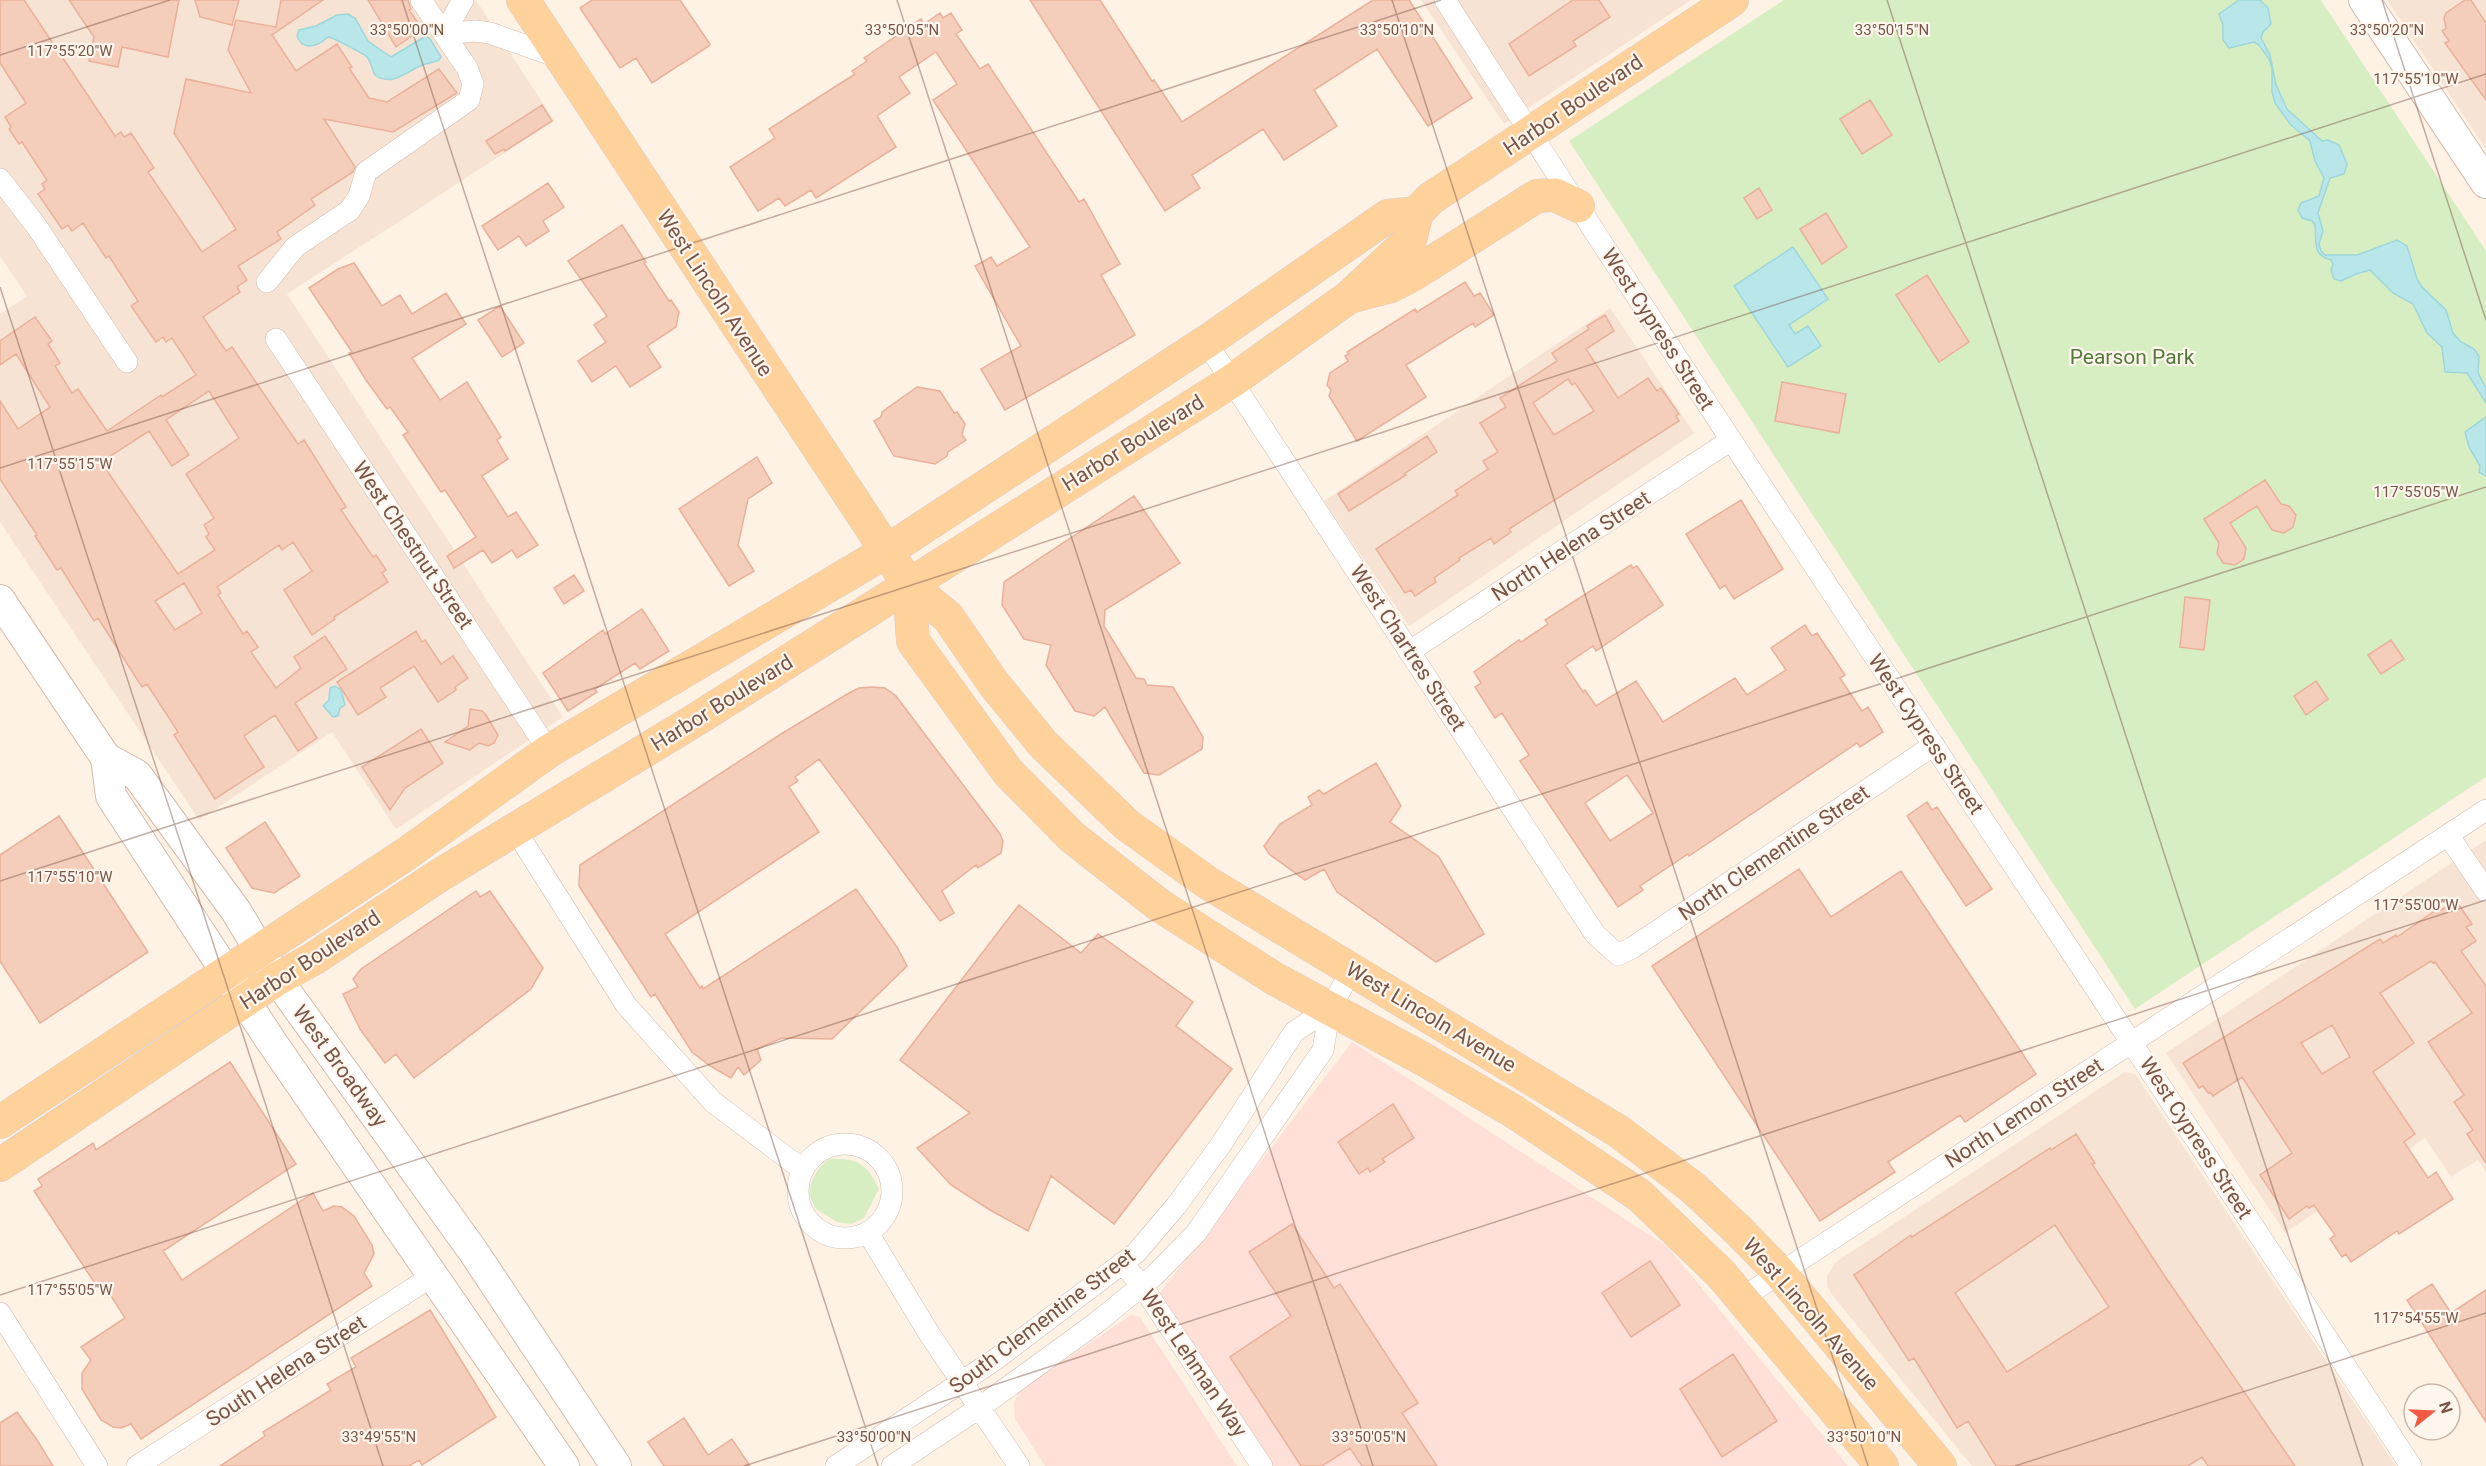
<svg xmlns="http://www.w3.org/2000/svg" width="2486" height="1466" font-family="Roboto,sans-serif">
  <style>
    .residential { fill: #f6e3d3 }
    .commercial { fill: #ffe0d8 }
    .green { fill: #d7edc2 }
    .water { fill: #b8e6e9; stroke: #9dd7dc; stroke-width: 1.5 }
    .building { fill: #f5cdbb; stroke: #e9b19a; stroke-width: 1.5; fill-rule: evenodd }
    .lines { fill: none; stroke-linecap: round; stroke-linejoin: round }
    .street-casing { stroke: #d3bbad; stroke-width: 22 }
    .secondary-casing { stroke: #d6baaa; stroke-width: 32 }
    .primary-casing { stroke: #d9cfcc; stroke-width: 34 }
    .street { stroke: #fff; stroke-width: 21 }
    .secondary { stroke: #fff; stroke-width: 30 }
    .primary { stroke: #ffd19b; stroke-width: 33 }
    .ticks { fill: none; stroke: #795548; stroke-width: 1.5; stroke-opacity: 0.45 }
    .labels { text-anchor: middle; stroke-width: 4.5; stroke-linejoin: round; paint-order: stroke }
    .street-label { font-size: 21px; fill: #795548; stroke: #fff6ed }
    .park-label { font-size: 21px; fill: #537a3c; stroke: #fff6ed }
    .ticks-label { font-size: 15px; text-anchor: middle; fill: #795548; stroke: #fff6ed; stroke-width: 4.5; stroke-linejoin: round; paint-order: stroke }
  </style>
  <rect width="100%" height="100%" fill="#fef2e5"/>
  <path class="residential" d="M0,0H476L554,121L287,294L563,717L396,829L332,732L199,820L0,522V314L27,296L0,256Z
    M1421,0H1691L1504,124Z
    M2387,0H2486V149Z
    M1610,308L1694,433L1409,626L1324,501Z
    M2486,840V1172L2478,1160L2451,1177L2425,1138L2285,1233L2166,1053Z
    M2125,1072L2135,1074L2396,1466H1972L1833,1296L1827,1286V1276L1836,1262Z"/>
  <path class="commercial" d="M1352,1042L1668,1247L1848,1466H1273L1159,1294Z
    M1131,1315L1140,1317L1237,1466H1045L1015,1419L1014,1403L1020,1390Z"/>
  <path class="green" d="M1784,0H2321L2486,251V777L2135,1009L1569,141Z
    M830,1159C857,1157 868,1165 879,1189L864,1218L851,1224L837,1222L815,1208L809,1193C812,1178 817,1166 830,1159Z"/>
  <path class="water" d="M2239,0H2260L2268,8L2271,24L2263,32L2261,38L2270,55L2276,85L2287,109L2322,141L2328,140L2339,145L2347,164L2344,174L2330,178L2318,213L2323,231L2319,244L2321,251L2325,255H2357L2397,240L2407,246L2417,279L2422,287L2446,310L2453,333L2461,342L2474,349L2479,356L2478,373L2486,388V403L2467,373L2445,372L2442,347L2427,333L2413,304L2393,293L2370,270L2356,274L2341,281L2334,279L2331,270L2333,264L2331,260C2311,255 2317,240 2315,225L2312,221L2302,218L2298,210L2301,203L2319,196L2324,178L2315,161L2310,141L2291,125L2275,103L2272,92V68L2269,59L2259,45L2254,42L2229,48L2223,40V25L2219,14Z
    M348,14L355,18L368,41L391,57L426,36L430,39L441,57L439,60C433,63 426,63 420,66C406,72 392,87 375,75C372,69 371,62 367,57C364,54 332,37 328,37C318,46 303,52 297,36L299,30L316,26L337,15Z
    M1793,247L1828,299L1789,325L1795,334L1808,326L1821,346L1788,367L1734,286Z
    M2486,417V476L2479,472L2480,466L2469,447L2465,432Z
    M335,686L341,690L345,705L340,708L338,716L333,717L323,706L329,700L330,688Z"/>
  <path class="building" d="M0,0H24L115,136L121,132L124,137L131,133L154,168L148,172L202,252L236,229L174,133L186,79L251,93L228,50L236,20L276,27L281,0H323L272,35L296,71L337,44L352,67L349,68L369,98L387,102L439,69L457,93L393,132L324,119L355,167L353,172L311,199L315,205L277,232L281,239L238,266L247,280L237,287L240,292L203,317L226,351L232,347L298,444L304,440L346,507L341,510L373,557L376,555L386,570L382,573L388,582L334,617L335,619L312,635L284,590L312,571L293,542L282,550L279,545L217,587L221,593L218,595L243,634L247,631L258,647L251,652L276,688L301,668L294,657L325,636L347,669L295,703L317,738L298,751L275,715L244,736L264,767L215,799L174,735L178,732L147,684L142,687L98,618L94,621L61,568L57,570L35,536L37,535L0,479V401L18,429L50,407L16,354L0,365V341L35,317L52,341L48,344L60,363L55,366L72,393L78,389L107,431L161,395L162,397L196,375L172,338L166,342L163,337L156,342L131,306L138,301L109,256L106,258L83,223L72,231L68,225L62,229L38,194L45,189L42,184L47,180L22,142L19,144L9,129L11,127L5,117L26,103L0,63ZM209,391L239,438L186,474L214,518L204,525L209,534L206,537L215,550L178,574L101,462L149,431L172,466L189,455L166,420ZM184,583L202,613L175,630L155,601Z
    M69,0H179L168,57L122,47L118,67L89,61L94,37Z
    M195,0H239L232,25L200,17Z
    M368,0H408L411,9L409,10L422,29L396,47Z
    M592,0H680L710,44L709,46L652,83L636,58L620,68L580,8Z
    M1030,0H1100L1152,81L1154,80L1182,122L1373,0H1409L1472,98L1428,126L1377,49L1314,90L1337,126L1284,160L1263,129L1192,175L1200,188L1165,211Z
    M1573,0H1599L1610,17L1573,41L1576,46L1529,76L1509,44Z
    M2465,0H2471L2486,23V100L2445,43L2449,41L2442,31L2446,28L2444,18L2446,13Z
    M940,13L943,18L951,13L962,30L956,34L980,69L988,64L1079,202L1084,199L1120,264L1101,275L1135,335L1005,410L981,369L1021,346L975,266L991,257L997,266L1030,247L933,100L957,84L936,52L899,77L910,93L877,116L896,147L816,198L811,190L785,206L779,198L758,211L730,167L775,138L769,129L855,74L852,71L867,61L864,58L921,19L924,24Z
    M1870,100L1892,135L1862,154L1840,119Z
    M542,105L552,121L505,151L504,149L495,154L486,141Z
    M548,183L564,207L543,221L549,231L526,246L519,236L498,250L482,226Z
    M1759,188L1772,210L1757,219L1744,198Z
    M1826,213L1847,247L1822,264L1800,229Z
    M622,225L646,262L644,263L669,301L671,300L679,312L676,327L647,346L661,367L630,387L616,366L592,382L578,361L606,342L594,325L607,316L568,261Z
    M354,263L382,306L400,295L412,314L446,293L466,324L412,358L440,400L467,382L501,437L497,440L508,459L482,476L508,517L516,512L538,545L517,558L512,550L492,563L483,550L454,568L447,556L476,537L445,490L441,492L403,435L408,432L390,407L387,409L366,380L349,353L352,352L309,288L338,269Z
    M1927,275L1969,342L1939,362L1896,295Z
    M1465,282L1474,296L1480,293L1494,315L1475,327L1473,323L1406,365L1426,397L1357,441L1329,396L1331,390L1327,385L1330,373L1348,361L1345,356L1349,354L1347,352L1415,309L1417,312Z
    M500,306L524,343L502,357L478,320Z
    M1605,315L1614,331L1586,349L1618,398L1648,378L1657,391L1661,388L1679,414L1676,416L1679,421L1509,529L1511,532L1494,544L1491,538L1459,558L1460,560L1434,578L1436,582L1415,596L1411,590L1405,593L1376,549L1458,495L1455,491L1488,469L1483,461L1498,452L1480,423L1506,407L1500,398L1557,361L1552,353L1589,329L1587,326ZM1568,379L1572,385L1575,383L1594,411L1554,435L1533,403Z
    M1782,382L1846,394L1839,433L1775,421Z
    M917,387L940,391L954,413L957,412L965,424L962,435L966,440L948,452L947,456L935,464L894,456L874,421L881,417L882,412Z
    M1427,436L1437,452L1404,474L1406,475L1349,511L1338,494Z
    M757,457L772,483L748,499L738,545L754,571L729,586L679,509Z
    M2265,480L2281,504L2289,506L2296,515L2293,527L2284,533L2272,530L2257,506L2230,523L2246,548L2244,559L2235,565L2223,563L2217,553L2219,543L2204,519Z
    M1134,496L1180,563L1105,610L1104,626L1136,678L1144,679L1147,685L1173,687L1203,737L1202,749L1159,775L1144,773L1105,707L1094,716L1075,711L1046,665L1051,645L1024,639L1002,605L1004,582Z
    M1741,500L1783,569L1734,599L1725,585L1720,589L1686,534Z
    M1631,565L1633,568L1637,566L1663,605L1596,651L1593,646L1565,665L1583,692L1585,690L1596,706L1636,681L1663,722L1735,678L1747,695L1786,670L1771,648L1805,625L1812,636L1817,633L1845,675L1840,678L1862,711L1868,707L1883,732L1860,747L1857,743L1689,856L1688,854L1640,886L1643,890L1618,907L1520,761L1529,755L1502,713L1495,718L1475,687L1481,683L1474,672L1519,640L1521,642L1548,624L1545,620ZM1627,775L1653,813L1610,841L1585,803Z
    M574,575L584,591L564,604L554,588Z
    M2185,597L2210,600L2204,650L2180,647Z
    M642,609L669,651L640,669L635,663L595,689L597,692L568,711L543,673L603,630L605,634Z
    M416,631L422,642L425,640L441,664L453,656L468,678L455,687L456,690L438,702L414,666L380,688L386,697L358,715L337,682Z
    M2391,640L2404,659L2381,674L2368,655Z
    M2316,681L2328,699L2306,715L2294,696Z
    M872,687L885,688L896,696L1000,834L1003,841L1001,853L978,868L976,865L942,891L954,913L940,921L819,759L795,777L798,781L789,787L819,832L665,934L700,988L702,986L703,989L856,889L897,947L907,966L832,1039L782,1038L757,1049L761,1060L744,1075L738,1067L731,1078L710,1066L692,1052L655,994L651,997L579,886L580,865L781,734L849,693L859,688Z
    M470,709L482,711L486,715L498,735L494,743L488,746L479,743L470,750L445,742L468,726Z
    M421,729L443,763L405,788L390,810L362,767Z
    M1376,763L1401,806L1390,822L1439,857L1484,934L1436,962L1337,892L1324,869L1305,880L1269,854L1264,846L1280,824L1312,805L1308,797L1319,790L1324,794Z
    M1927,802L1932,810L1937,807L1992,889L1966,906L1907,816Z
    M59,816L148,952L40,1023L0,961V855Z
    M265,822L300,876L274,893L252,888L226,848Z
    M1799,869L1831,917L1901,871L2036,1074L1965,1122L1960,1115L1888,1162L1895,1172L1820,1221L1652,966Z
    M476,891L480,897L490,891L543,968L531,989L414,1078L396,1054L385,1063L360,1029L343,994L358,987L353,979L361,969Z
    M2451,904L2454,908L2459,905L2472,924L2466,927L2476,941L2461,951L2486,986V1163L2467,1134L2473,1130L2454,1102L2464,1095L2428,1042L2472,1013L2435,962L2433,963L2431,961L2380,993L2414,1043L2373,1072L2415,1134L2404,1142L2428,1178L2436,1172L2453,1199L2399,1234L2397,1231L2351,1262L2346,1254L2342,1257L2330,1239L2335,1235L2314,1205L2309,1208L2307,1206L2289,1219L2260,1175L2292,1153L2242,1077L2213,1096L2210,1092L2208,1093L2203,1086L2199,1088L2183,1063L2380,939L2383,943L2396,935L2397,937L2439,908L2441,910ZM2332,1025L2350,1057L2322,1074L2301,1043Z
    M1019,905L1081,953L1098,934L1193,1002L1176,1026L1232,1069L1114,1224L1051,1176L1028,1231L990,1210L951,1185L917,1148L970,1113L900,1060Z
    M230,1062L296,1164L163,1251L182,1280L313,1193L323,1211L334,1206L342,1207L354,1216L372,1245L374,1254L364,1273L372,1286L141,1439L131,1424L121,1428L113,1427L101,1420L82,1389V1373L91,1360L81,1347L125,1318L106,1288L100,1291L34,1191L42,1186L38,1179L93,1143L96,1150Z
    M1393,1104L1414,1138L1382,1159L1385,1162L1370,1172L1368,1168L1359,1174L1338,1142Z
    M2076,1134L2095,1163L2092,1164L2162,1272L2295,1466H2208L2202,1457L2188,1466H1996L1968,1421L1957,1428L1914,1358L1909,1361L1854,1275L1911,1235L1912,1237L2050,1148L2051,1150ZM2055,1225L2109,1307L2007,1372L1955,1293Z
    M1292,1224L1334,1288L1340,1284L1418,1403L1402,1413L1437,1466H1362L1350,1448L1322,1466H1301L1230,1357L1291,1316L1249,1252Z
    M1650,1261L1680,1305L1631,1337L1602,1293Z
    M2432,1284L2451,1313L2486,1290V1422L2407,1300Z
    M430,1310L496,1417L422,1465L419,1460L409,1466H220L265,1436L263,1432L331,1390L327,1384L356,1367L351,1358Z
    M1733,1354L1777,1421L1722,1457L1680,1389Z
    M17,1412L37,1440L53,1466H0V1423Z
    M684,1418L708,1455L732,1439L750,1466H664L648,1442Z"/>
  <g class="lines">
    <defs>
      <path id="street" d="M1445,0C1760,493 2091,976 2411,1466
        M444,34L475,31L490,33L561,58
        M444,34L463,0
        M0,179L37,227L127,362
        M267,282L295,247L350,210L359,196L366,172L469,100L473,84L467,68L421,0
        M276,339L549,751
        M1206,342L1595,934L1618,955L1632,948L1934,745
        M1410,651L1731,440
        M516,831L626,1005L713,1102L803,1170
        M2448,835L2486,891
        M798 1191a47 47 0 1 1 94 0a47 47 0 1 1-94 0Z
        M868,1233L930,1335L1019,1466
        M1122,1263L1143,1287L1262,1466
        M1742,1298L2486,810
        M0,1313L97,1466
        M137,1466L434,1275
        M836,1466L996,1359L1136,1253L1176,1206L1220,1146L1294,1032L1330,1008
        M892,1466L979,1408L1096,1323L1155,1275L1196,1233L1323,1050L1330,1008L1352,970"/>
      <path id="secondary" d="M2364,0L2486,183
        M0,600L106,758L111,796L271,1041L564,1466
        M106,758L137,775L236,911L277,979L473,1251L616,1466"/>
      <path id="primary" d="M523,0L909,585L948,617L994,684L1043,744L1127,825L1208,883L1618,1131L1692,1187L1738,1230L1780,1273L1940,1466
        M1353,296L1391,286L1414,274L1537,196L1555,195L1578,206
        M909,585L913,641L1008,772L1072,837L1159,905L1275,979L1423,1059L1513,1111L1639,1195L1721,1274L1882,1466
        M0,1122L406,854L549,751L887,551L1212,338L1388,216L1417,213
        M0,1165L277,979L313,959L440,875L692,722L1232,381L1349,297L1410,240L1417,213L1430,199L1732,0"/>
    </defs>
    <use href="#street" class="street-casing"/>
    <use href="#secondary" class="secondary-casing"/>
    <use href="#primary" class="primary-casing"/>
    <use href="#street" class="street"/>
    <use href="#secondary" class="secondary"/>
    <use href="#primary" class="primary"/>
  </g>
  <path class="ticks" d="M402,0L878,1466M897,0L1373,1466M1392,0L1868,1466M1887,0L2363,1466M2382,0L2486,320M0,55L170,0M0,287L383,1466M0,468L1441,0M0,881L2486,74M0,1295L2486,487M744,1466L2486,900M2015,1466L2486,1313"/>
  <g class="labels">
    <g class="street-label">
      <text transform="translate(1573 105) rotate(-34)" y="7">Harbor Boulevard</text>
      <text transform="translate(715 293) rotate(57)" y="7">West Lincoln Avenue</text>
      <text transform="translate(1658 329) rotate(57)" y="7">West Cypress Street</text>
      <text transform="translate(1133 443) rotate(-32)" y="7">Harbor Boulevard</text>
      <text transform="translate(413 545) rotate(56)" y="7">West Chestnut Street</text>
      <text transform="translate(1571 546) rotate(-33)" y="7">North Helena Street</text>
      <text transform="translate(1408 648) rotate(57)" y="7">West Chartres Street</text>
      <text transform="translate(722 703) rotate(-32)" y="7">Harbor Boulevard</text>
      <text transform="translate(1926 734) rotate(56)" y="7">West Cypress Street</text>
      <text transform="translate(1774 853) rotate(-34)" y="7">North Clementine Street</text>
      <text transform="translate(310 960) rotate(-33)" y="7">Harbor Boulevard</text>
      <text transform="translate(1431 1017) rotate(31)" y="7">West Lincoln Avenue</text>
      <text transform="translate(340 1066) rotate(54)" y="7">West Broadway</text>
      <text transform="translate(2024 1113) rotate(-33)" y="7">North Lemon Street</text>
      <text transform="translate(2196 1138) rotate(57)" y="7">West Cypress Street</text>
      <text transform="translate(1811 1314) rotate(49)" y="7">West Lincoln Avenue</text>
      <text transform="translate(1042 1321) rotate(-37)" y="7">South Clementine Street</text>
      <text transform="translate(1194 1363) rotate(56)" y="7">West Lehman Way</text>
      <text transform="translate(286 1371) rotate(-33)" y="7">South Helena Street</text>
    </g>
    <g class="park-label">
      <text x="2132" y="364">Pearson Park</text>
    </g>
  </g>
  <g class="ticks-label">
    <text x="407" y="35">33°50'00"N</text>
    <text x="902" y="35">33°50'05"N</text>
    <text x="1397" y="35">33°50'10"N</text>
    <text x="1892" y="35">33°50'15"N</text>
    <text x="2387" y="35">33°50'20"N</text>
    <text x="70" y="56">117°55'20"W</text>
    <text x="2416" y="84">117°55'10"W</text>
    <text x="70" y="469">117°55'15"W</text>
    <text x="2416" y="497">117°55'05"W</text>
    <text x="70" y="882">117°55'10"W</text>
    <text x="2416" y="910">117°55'00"W</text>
    <text x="70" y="1295">117°55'05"W</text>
    <text x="2416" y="1323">117°54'55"W</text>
    <text x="379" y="1442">33°49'55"N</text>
    <text x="874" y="1442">33°50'00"N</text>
    <text x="1369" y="1442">33°50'05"N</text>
    <text x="1864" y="1442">33°50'10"N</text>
  </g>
  <g transform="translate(2432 1412) rotate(72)"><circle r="28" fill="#fff6ed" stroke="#c9b6ab" stroke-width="1.5"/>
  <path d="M0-4.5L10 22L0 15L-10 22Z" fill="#f05a42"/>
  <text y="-9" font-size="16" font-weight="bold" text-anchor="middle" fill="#795548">N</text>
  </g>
</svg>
